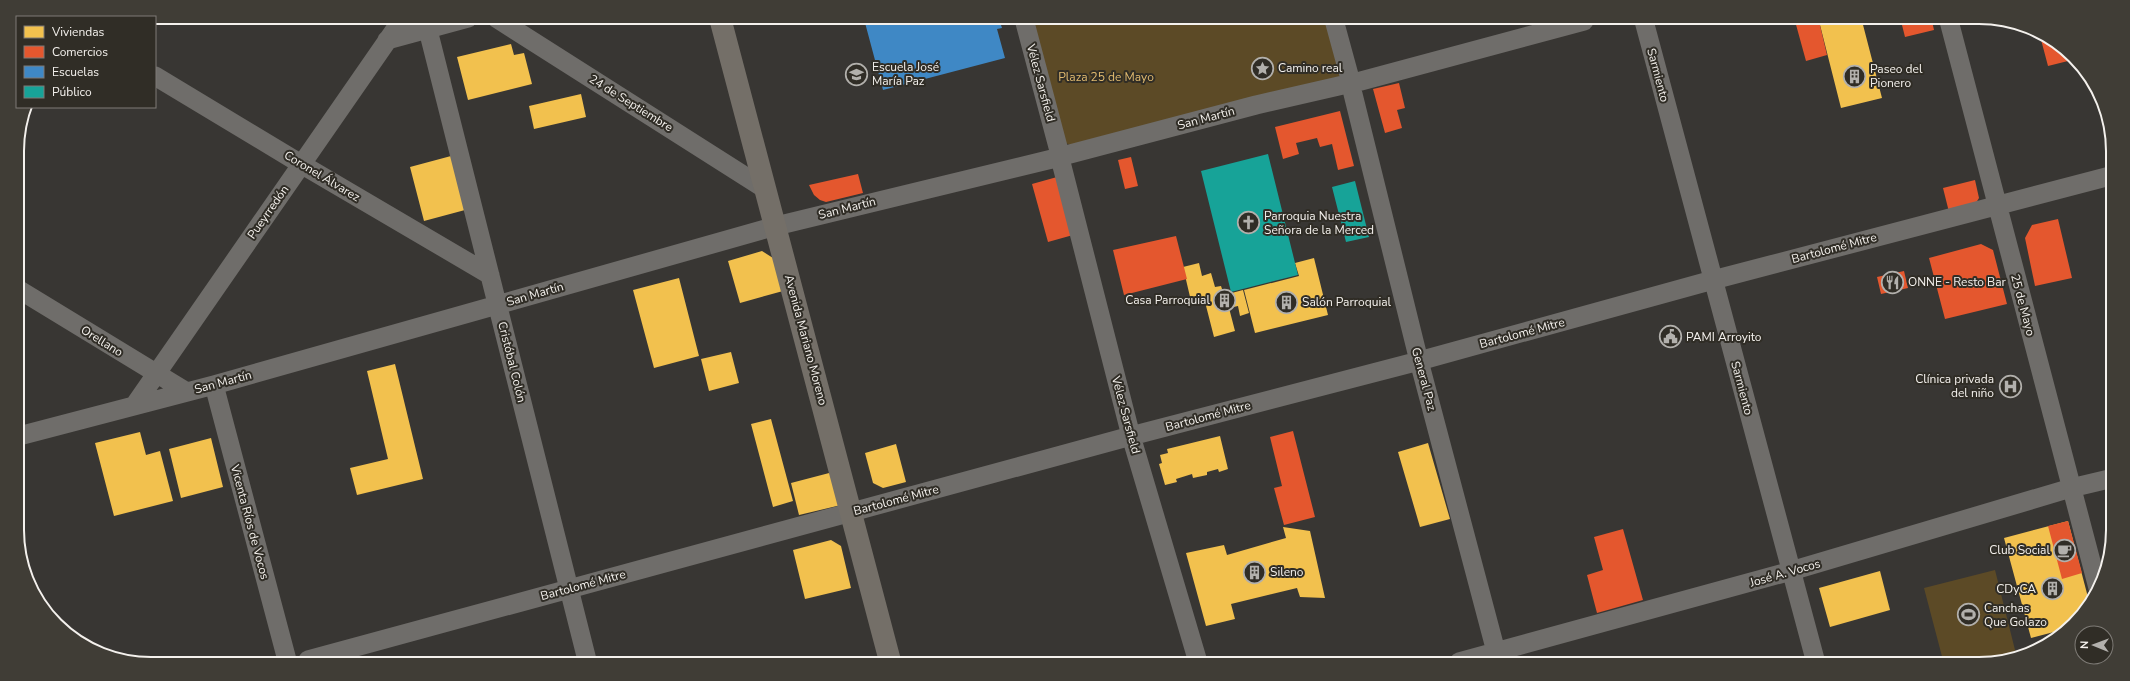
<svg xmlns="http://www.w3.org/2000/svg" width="2130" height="681" font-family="'Nunito Sans',sans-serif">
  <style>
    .green { fill: #5c4a26 }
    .homes { fill: #f2c14e }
    .shops { fill: #e4572e }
    .schools { fill: #3f88c5 }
    .public { fill: #17a398 }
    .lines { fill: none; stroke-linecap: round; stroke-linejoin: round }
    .minor { stroke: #6f6d6a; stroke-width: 19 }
    .major { stroke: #746f68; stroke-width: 22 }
    .labels { text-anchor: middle; stroke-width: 4; stroke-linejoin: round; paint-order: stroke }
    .poi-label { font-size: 12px; fill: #f4f1ed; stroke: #302d26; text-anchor: start }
    .street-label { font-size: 12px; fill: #f4f1ed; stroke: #302d26 }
    .park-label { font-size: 12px; fill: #e1ba6f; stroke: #302d26 }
    .rim { fill: none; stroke: #f4f1ed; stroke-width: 2 }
  </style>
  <rect width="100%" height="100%" fill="#383633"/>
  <path class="green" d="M1031,19L1330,20L1344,74L1339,81L1072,146L1064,142Z
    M1995,570L2017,658L1988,664H1944L1924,588Z"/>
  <path class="homes" d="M1531,20H1543L1544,21L1532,24Z
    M1819,21H1862L1882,98L1841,108Z
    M511,44L514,55L524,53L532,84L468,100L457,57Z
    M581,94L586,117L534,129L529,106Z
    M451,156L465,210L424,221L410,167Z
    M762,251L773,258L783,291L740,303L728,261Z
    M1314,258L1328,315L1255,333L1244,290L1299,276L1295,263Z
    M1199,263L1202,276L1211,273L1215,287L1221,286L1224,295L1243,290L1249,313L1240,316L1238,306L1229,308L1235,331L1214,337L1204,298L1191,301L1183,267Z
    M679,278L699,356L654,368L633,290Z
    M731,352L739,383L709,391L701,359Z
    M395,364L423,479L357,495L350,468L388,459L367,371Z
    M771,419L793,501L773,507L751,424Z
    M140,432L146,455L160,451L173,501L114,516L95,443Z
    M1220,436L1228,469L1219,472L1218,469L1207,472V475L1193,478L1192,474L1176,479L1177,482L1165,485L1159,464L1162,463L1160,455L1168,453L1167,449Z
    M211,438L223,487L181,498L169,449Z
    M1428,443L1450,519L1420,527L1398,452Z
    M896,444L906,482L883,488L873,483L865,453Z
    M833,472L841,505L799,515L791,483Z
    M2068,521L2090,605L2069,628L2031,638L2004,538Z
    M1283,527L1310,531L1325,598L1300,597L1297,588L1231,604L1235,619L1206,626L1186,553L1224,545L1227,555L1286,538Z
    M831,540L841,546L851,588L805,599L793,550Z
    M1880,571L1890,610L1830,627L1819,588Z"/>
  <path class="shops" d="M1795,21H1819L1827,55L1806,61Z
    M1901,21H1932L1934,30L1905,37Z
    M2039,32L2046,35L2076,59L2048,66Z
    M1399,83L1405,108L1397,110L1402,128L1385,133L1373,89Z
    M1340,111L1354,166L1338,170L1332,144L1320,147L1317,138L1296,143L1299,154L1283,159L1275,127Z
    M1131,157L1138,186L1125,189L1118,160Z
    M858,174L863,193L826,202L820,200L814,195L809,185Z
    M1057,177L1073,235L1048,242L1032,184Z
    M1975,180L1979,198L1974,206L1949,212L1943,188Z
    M2058,219L2072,278L2035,286L2025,238L2032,225Z
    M1176,236L1187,279L1124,295L1113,250Z
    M1981,244L1993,250L2007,304L1945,319L1929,258Z
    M1904,271L1908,288L1881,294L1877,277Z
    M1293,431L1315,517L1284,525L1274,488L1282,486L1270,437Z
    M2068,521L2082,573L2062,579L2048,526Z
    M1623,529L1643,600L1597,613L1587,575L1603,570L1594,537Z"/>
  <path class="schools" d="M864,19H999L1002,28L997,29L1005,58L883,90Z"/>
  <path class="public" d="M1268,154L1298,275L1231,292L1201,171Z
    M1355,181L1369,237L1346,242L1332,187Z"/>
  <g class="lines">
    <path class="minor" d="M425,18L587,660
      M496,18L765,189
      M1024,19L1058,147
      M1334,20L1349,75
      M1644,21L1816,663
      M1949,21L2098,588
      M387,40L468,18
      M155,76L301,164L490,275
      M1361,81L1584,21
      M1353,94L1419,361L1499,663
      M1070,154L1256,105L1343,85
      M1062,166L1131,436L1198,662
      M18,289L187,392
      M214,385L287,660
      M134,406L403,18
      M19,436L214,385L776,226L1052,159
      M308,660L1131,436L1419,361L1713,280L2110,176
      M1459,662L1791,571L2071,488L2109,479"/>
    <path class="major" d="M720,18L890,661"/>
  </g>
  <defs>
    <symbol id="sight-ring" viewBox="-11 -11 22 22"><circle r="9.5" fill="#302d26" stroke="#b2b0ac" stroke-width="1.5"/><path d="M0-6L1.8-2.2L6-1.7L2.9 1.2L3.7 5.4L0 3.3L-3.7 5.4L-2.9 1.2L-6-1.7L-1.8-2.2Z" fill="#b2b0ac"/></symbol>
    <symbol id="school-ring" viewBox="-11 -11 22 22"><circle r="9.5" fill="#302d26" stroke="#b2b0ac" stroke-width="1.5"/><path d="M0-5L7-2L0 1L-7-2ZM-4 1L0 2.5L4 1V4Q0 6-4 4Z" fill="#b2b0ac"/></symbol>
    <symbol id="building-ring" viewBox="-11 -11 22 22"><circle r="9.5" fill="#302d26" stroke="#b2b0ac" stroke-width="1.5"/><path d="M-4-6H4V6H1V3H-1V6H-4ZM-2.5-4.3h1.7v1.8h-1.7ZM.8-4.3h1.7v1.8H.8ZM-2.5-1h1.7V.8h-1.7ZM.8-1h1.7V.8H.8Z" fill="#b2b0ac"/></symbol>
    <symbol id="church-ring" viewBox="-11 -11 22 22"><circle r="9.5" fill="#302d26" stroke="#b2b0ac" stroke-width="1.5"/><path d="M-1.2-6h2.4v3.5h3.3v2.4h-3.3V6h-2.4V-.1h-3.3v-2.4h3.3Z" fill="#b2b0ac"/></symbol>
    <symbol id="restaurant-ring" viewBox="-11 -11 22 22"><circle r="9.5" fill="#302d26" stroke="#b2b0ac" stroke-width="1.5"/><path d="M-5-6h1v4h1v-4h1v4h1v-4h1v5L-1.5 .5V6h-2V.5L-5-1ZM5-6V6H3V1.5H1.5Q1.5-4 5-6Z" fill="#b2b0ac"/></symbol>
    <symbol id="civic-ring" viewBox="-11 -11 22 22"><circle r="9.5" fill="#302d26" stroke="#b2b0ac" stroke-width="1.5"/><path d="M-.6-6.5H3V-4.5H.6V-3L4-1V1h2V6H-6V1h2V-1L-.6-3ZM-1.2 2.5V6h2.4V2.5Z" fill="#b2b0ac"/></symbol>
    <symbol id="hospital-ring" viewBox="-11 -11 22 22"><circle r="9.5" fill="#302d26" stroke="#b2b0ac" stroke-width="1.5"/><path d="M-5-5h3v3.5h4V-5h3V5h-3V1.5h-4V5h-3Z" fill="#b2b0ac"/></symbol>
    <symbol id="cafe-ring" viewBox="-11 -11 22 22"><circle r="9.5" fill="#302d26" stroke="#b2b0ac" stroke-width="1.5"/><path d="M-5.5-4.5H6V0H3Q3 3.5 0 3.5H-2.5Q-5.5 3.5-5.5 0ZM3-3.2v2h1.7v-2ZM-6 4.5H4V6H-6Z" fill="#b2b0ac"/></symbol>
    <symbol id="stadium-ring" viewBox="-11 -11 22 22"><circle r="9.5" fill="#302d26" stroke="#b2b0ac" stroke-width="1.5"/><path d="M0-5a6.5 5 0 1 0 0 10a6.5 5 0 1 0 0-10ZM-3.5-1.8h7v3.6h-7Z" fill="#b2b0ac"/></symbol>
  </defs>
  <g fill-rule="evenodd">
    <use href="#sight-ring" x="1250" y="56" width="25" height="25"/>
    <use href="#school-ring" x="844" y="62" width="25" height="25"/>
    <use href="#building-ring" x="1842" y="64" width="25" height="25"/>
    <use href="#church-ring" x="1236" y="210" width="25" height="25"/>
    <use href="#restaurant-ring" x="1880" y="270" width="25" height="25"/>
    <use href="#building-ring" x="1212" y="288" width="25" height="25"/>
    <use href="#building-ring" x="1274" y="290" width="25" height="25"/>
    <use href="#civic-ring" x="1658" y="324" width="25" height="25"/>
    <use href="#hospital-ring" x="1998" y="374" width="25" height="25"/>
    <use href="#cafe-ring" x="2052" y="538" width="25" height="25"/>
    <use href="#building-ring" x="1242" y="560" width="25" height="25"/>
    <use href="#building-ring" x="2040" y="576" width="25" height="25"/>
    <use href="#stadium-ring" x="1956" y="602" width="25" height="25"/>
  </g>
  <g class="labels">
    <g class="poi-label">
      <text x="872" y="71">Escuela José<tspan x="872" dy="14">María Paz</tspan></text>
      <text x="1278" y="72">Camino real</text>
      <text x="1870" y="73">Paseo del<tspan x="1870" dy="14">Pionero</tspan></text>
      <text x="1264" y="220">Parroquia Nuestra<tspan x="1264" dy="14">Señora de la Merced</tspan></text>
      <text x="1908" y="286">ONNE - Resto Bar</text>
      <text x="1210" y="304" text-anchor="end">Casa Parroquial</text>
      <text x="1302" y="306">Salón Parroquial</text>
      <text x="1686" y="341">PAMI Arroyito</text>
      <text x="1994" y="383" text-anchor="end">Clínica privada<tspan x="1994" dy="14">del niño</tspan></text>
      <text x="2050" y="554" text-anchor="end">Club Social</text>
      <text x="1270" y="576">Sileno</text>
      <text x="2036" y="593" text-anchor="end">CDyCA</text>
      <text x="1984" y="612">Canchas<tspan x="1984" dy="14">Que Golazo</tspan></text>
    </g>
    <g class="street-label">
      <text transform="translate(1658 75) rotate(75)" y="4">Sarmiento</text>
      <text transform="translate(1041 83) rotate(75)" y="4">Vélez Sarsfield</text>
      <text transform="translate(631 103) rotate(32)" y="4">24 de Septiembre</text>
      <text transform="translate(1206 118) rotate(-15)" y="4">San Martín</text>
      <text transform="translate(322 176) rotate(31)" y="4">Coronel Álvarez</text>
      <text transform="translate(847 208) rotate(-14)" y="4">San Martín</text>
      <text transform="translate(268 212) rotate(-55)" y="4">Pueyrredón</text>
      <text transform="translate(1834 248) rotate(-15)" y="4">Bartolomé Mitre</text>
      <text transform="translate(535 294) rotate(-16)" y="4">San Martín</text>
      <text transform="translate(2023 305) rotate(75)" y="4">25 de Mayo</text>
      <text transform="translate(1522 333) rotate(-15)" y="4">Bartolomé Mitre</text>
      <text transform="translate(806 340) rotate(75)" y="4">Avenida Mariano Moreno</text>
      <text transform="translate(102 341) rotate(32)" y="4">Orellano</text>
      <text transform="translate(512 362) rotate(76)" y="4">Cristóbal Colón</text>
      <text transform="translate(1424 379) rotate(75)" y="4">General Paz</text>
      <text transform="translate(223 382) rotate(-15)" y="4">San Martín</text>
      <text transform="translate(1742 388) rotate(75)" y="4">Sarmiento</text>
      <text transform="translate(1126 415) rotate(75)" y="4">Vélez Sarsfield</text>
      <text transform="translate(1208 416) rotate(-15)" y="4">Bartolomé Mitre</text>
      <text transform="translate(896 500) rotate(-15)" y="4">Bartolomé Mitre</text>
      <text transform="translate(250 522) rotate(75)" y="4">Vicenta Ríos de Vocos</text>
      <text transform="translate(1785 573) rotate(-16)" y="4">José A. Vocos</text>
      <text transform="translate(583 585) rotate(-15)" y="4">Bartolomé Mitre</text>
    </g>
    <g class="park-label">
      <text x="1106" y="81">Plaza 25 de Mayo</text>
    </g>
  </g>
  <path d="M0 0H2130V681H0ZM151 24H1979A127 127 0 0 1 2106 151V530A127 127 0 0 1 1979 657H151A127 127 0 0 1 24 530V151A127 127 0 0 1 151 24Z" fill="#403d36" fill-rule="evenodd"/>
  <path class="rim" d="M151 24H1979A127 127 0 0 1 2106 151V530A127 127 0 0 1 1979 657H151A127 127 0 0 1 24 530V151A127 127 0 0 1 151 24Z"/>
  <rect x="16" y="16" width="140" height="92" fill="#302d26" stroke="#7e7b76"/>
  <rect x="24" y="26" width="20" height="12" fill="#f2c14e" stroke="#7e7b76"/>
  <text x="52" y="36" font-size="12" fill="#f4f1ed">Viviendas</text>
  <rect x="24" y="46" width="20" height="12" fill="#e4572e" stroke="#7e7b76"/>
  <text x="52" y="56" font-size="12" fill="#f4f1ed">Comercios</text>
  <rect x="24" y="66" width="20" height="12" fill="#3f88c5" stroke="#7e7b76"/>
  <text x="52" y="76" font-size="12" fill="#f4f1ed">Escuelas</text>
  <rect x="24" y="86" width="20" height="12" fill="#17a398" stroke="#7e7b76"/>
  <text x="52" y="96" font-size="12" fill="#f4f1ed">Público</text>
  <g transform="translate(2094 645) rotate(271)"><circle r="19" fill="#302d26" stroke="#7e7b76"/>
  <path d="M0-3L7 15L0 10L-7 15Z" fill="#b2b0ac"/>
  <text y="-6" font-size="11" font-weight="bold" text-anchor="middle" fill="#f4f1ed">N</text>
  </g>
</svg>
